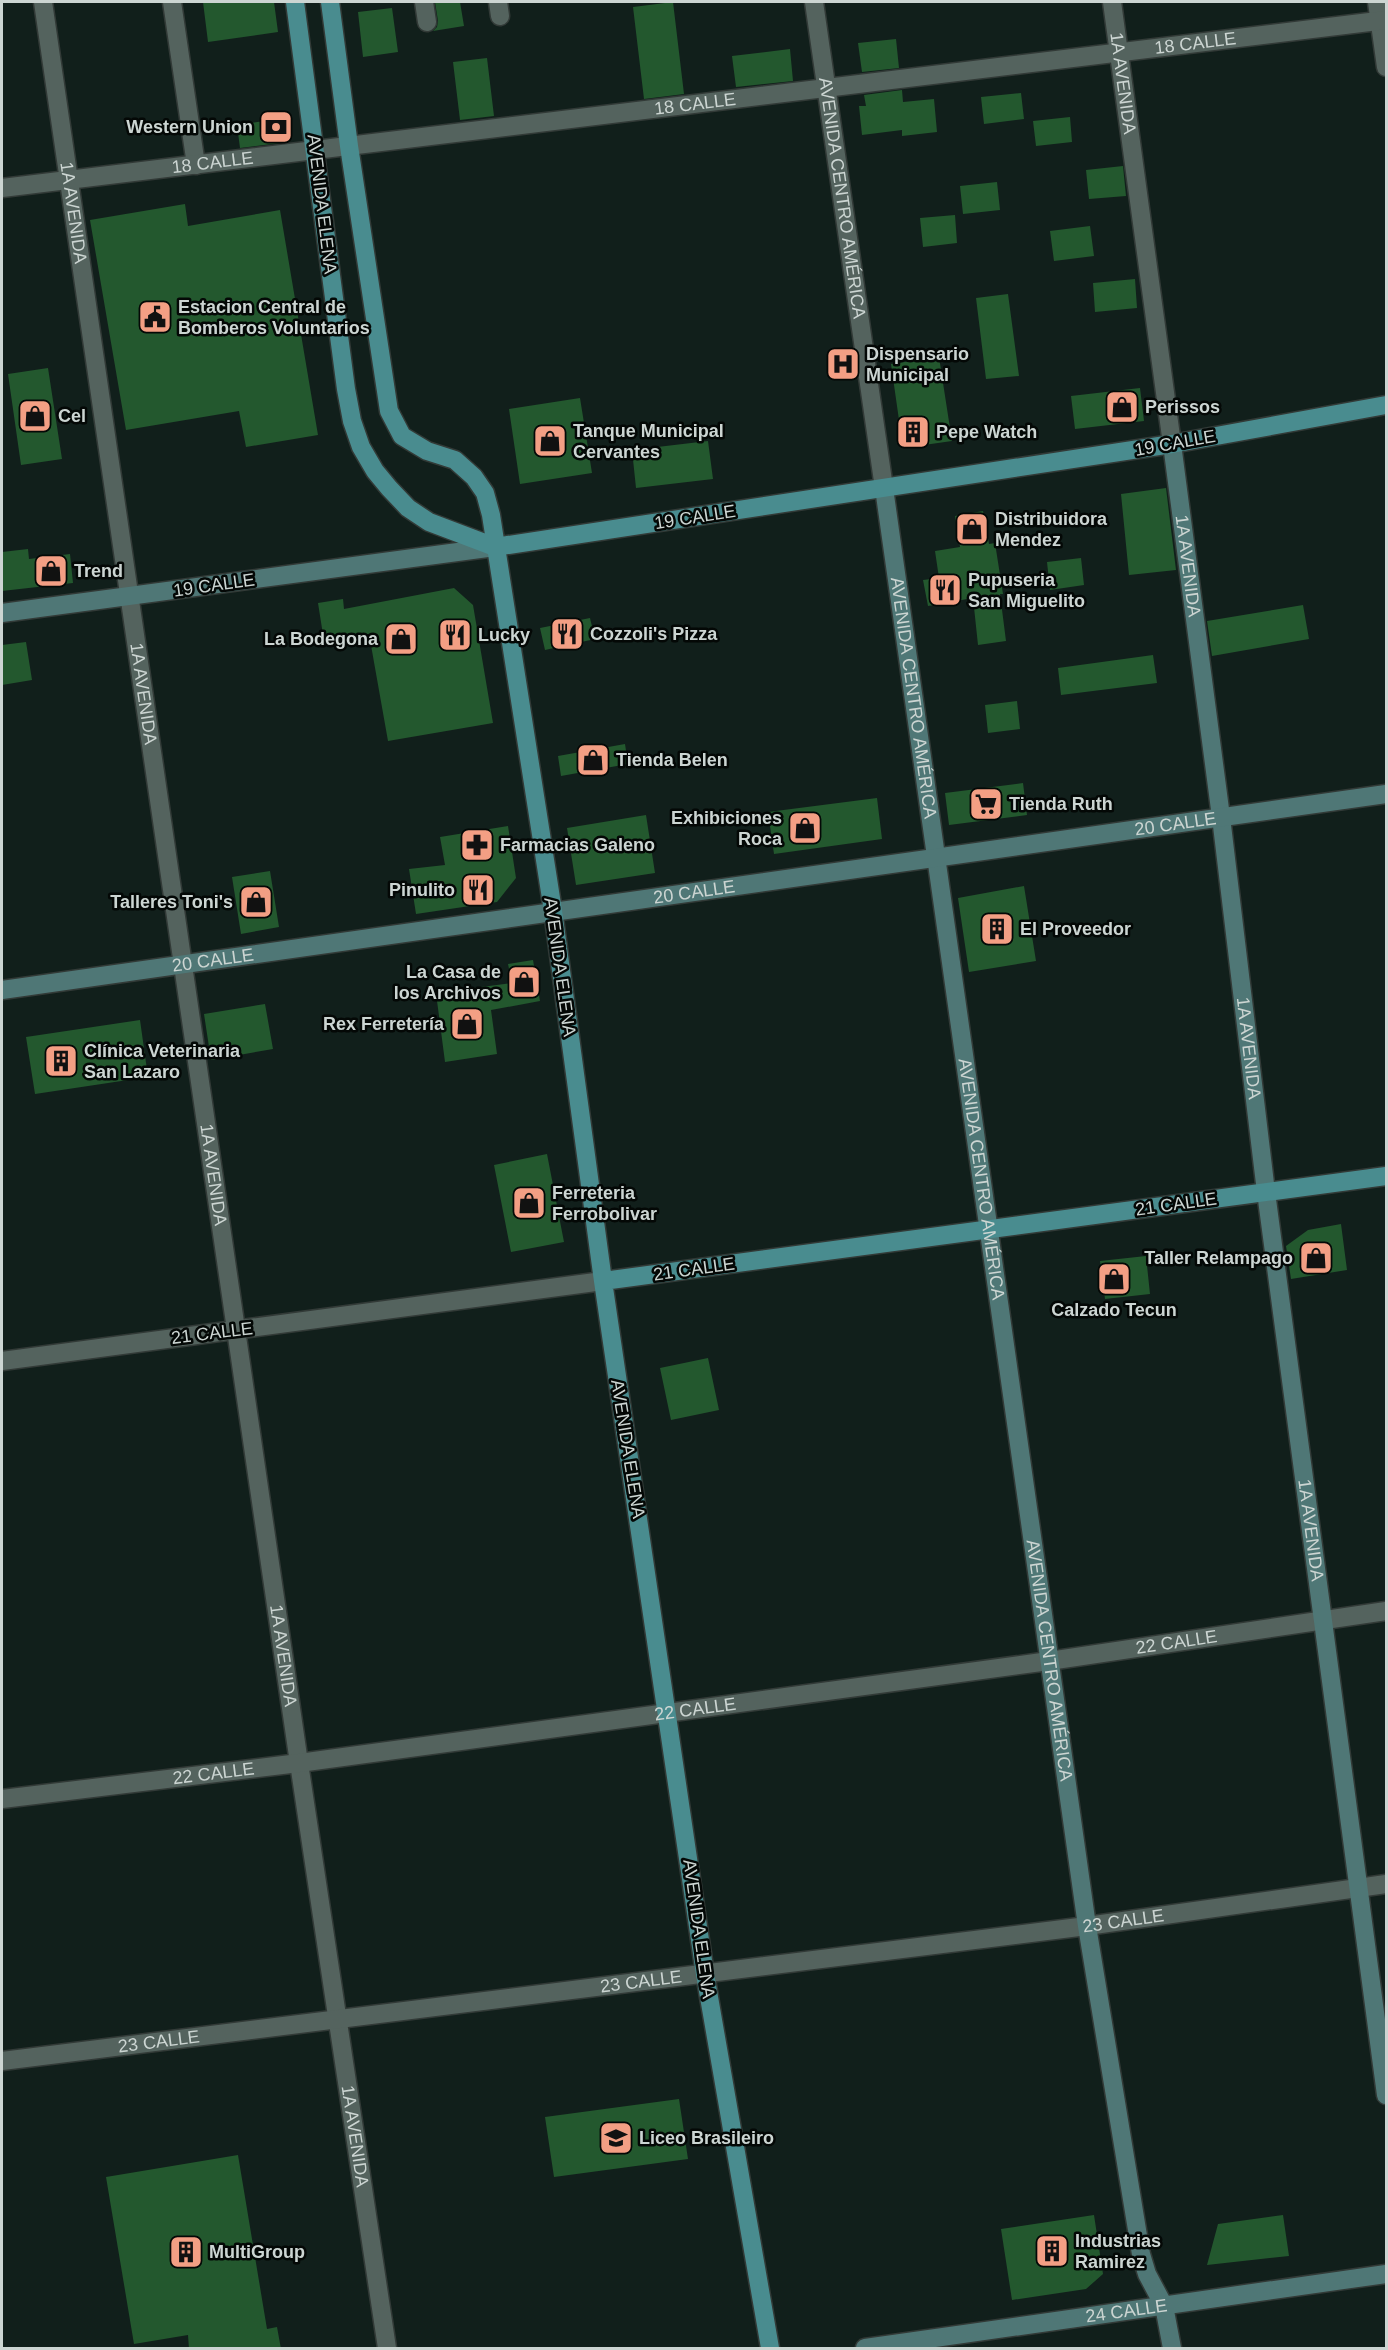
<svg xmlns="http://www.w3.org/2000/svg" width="1388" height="2350" font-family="Helvetica,sans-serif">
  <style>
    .building { fill: #23582e }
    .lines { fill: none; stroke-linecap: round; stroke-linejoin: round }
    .street-casing { stroke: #323a37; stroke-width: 21 }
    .secondary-casing { stroke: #323a37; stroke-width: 21 }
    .primary-casing { stroke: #323a37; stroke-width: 21 }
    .street { stroke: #54635e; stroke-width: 18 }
    .secondary { stroke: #4f7776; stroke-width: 18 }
    .primary { stroke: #498c8f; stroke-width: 18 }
    .labels { text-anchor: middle; stroke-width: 5; stroke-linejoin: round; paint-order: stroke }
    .street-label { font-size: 18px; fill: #ccd5d2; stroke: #040806 }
    .poi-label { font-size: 18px; font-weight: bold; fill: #ccd5d2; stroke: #040806; text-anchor: start }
  </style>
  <rect width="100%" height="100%" fill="#111f1b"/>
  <path class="building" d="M203,2H274L278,32L208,42Z
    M435,2H460L464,26L433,31L437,27L438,21Z
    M673,2L684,94L644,99L633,7Z
    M392,8L398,52L363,57L358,12Z
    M896,39L899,68L862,72L858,43Z
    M790,49L793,81L736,87L732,56Z
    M487,58L494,116L460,120L453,62Z
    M902,90L903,102L934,99L937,132L902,136V130L862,135L859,106H866L864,95Z
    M1021,93L1024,119L984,124L981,97Z
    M1070,117L1072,142L1036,146L1033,121Z
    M285,118L288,142L240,148L237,125Z
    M1123,166L1126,196L1089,199L1086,170Z
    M997,182L1000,210L963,214L960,186Z
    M185,204L188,226L280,210L318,435L246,447L239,411L126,430L90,220Z
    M955,215L957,243L923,247L920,218Z
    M1090,226L1094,256L1054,261L1050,231Z
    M1135,279L1137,308L1095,312L1093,283Z
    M1008,294L1019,376L986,379L976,298Z
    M939,357L952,441L903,448L891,364Z
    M48,368L62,459L21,465L8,374Z
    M1140,388L1144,421L1075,429L1071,396Z
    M580,398L592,473L520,484L509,409Z
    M708,441L713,479L636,488L632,450Z
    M1166,488L1176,570L1129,575L1121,494Z
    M983,511L989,544L995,543L1003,594H1000L1006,641L978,645L973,598L928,606L923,580L939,578L935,551L960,547L955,516Z
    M28,549L29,559L70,554L73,583L2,591V552Z
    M1081,558L1084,585L1050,590L1047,562Z
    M454,588L473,605L493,723L388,741L369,634L324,641L318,603L343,599L344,609Z
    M1303,605L1309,639L1212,656L1207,621Z
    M590,618L595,639L545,650L540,628Z
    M26,642L32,680L2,685V645Z
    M1153,655L1157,683L1061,695L1058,668Z
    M1017,701L1020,729L988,733L985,705Z
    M625,744L628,764L561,776L558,756Z
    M1023,783L1027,815L949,825L945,793Z
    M877,798L882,839L774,854L768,812Z
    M646,815L655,873L576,885L567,828Z
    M508,826L516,878L497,902L416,914L409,869L445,865L440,837Z
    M270,871L279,927L241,934L232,877Z
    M1024,886L1036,961L969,972L958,898Z
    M533,960L540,1001L491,1010L497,1054L445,1062L436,993L512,983L508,964Z
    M265,1004L273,1049L211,1060L204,1014Z
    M140,1020L148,1077L35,1094L26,1037Z
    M547,1154L564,1242L511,1252L494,1165Z
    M1341,1224L1347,1270L1291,1279L1286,1246L1308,1230Z
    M1146,1256L1150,1294L1105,1299L1100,1261Z
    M708,1358L719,1410L671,1420L660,1368Z
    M679,2099L688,2159L554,2177L545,2117Z
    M238,2155L267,2329L277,2327L281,2349H189L188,2335L134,2344L106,2177Z
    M1094,2215L1103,2274L1086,2289L1012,2300L1001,2229Z
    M1283,2215L1289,2256L1207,2265L1218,2224Z"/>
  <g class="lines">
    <defs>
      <g id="street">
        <path id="s1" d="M43,2L299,1763L387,2348"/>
        <path d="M172,2L196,165"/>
        <path d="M424,2L427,22"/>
        <path d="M498,2L500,16"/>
        <path id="s2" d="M814,2L884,488"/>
        <path id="s3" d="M1112,2L1172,444"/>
        <path d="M1377,2L1386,67"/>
        <path id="s4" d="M2,188L1386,20"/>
        <path d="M2,1361L603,1281"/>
        <path id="s5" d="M2,1799L299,1763L1049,1661L1386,1611"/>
        <path id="s6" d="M2,2061L1087,1926L1386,1884"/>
      </g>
      <g id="secondary">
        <path id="s7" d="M1172,444L1221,817L1266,1192L1386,2095"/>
        <path id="s8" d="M884,488L1087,1926L1141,2254L1147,2274L1164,2306L1172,2348"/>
        <path d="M2,613L495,547"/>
        <path id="s9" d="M2,990L1386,794"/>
        <path id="s10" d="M865,2348L1386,2274"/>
      </g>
      <path id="primary" d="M295,2L346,389L352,421L361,447L375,471L389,488L408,508L429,522L495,547
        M330,2L349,146L389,411L402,436L427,451L455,460L474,477L485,493L491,515L553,911L603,1281L705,1974L770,2348
        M495,547L1172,444L1386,405
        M603,1281L1386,1176"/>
    </defs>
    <use href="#street" class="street-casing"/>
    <use href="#secondary" class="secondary-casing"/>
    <use href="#primary" class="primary-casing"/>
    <use href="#street" class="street"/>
    <use href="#secondary" class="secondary"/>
    <use href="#primary" class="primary"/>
  </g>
  <defs>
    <symbol id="bank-square" viewBox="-11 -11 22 22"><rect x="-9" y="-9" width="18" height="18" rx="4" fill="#f39f84" stroke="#040806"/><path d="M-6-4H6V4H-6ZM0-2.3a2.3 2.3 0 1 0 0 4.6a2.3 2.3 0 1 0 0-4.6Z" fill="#111"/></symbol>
    <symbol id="civic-square" viewBox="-11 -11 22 22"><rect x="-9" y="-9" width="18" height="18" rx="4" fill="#f39f84" stroke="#040806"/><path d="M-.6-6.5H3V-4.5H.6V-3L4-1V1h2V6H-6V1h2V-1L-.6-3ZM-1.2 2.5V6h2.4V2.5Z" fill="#111"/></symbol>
    <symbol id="hospital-square" viewBox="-11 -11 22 22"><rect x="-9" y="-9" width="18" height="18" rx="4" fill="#f39f84" stroke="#040806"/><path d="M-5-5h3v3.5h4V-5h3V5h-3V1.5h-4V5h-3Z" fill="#111"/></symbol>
    <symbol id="shop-square" viewBox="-11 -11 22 22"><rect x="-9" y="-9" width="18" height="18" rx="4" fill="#f39f84" stroke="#040806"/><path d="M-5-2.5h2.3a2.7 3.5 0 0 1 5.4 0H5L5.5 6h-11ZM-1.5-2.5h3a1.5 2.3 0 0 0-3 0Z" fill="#111"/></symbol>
    <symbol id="building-square" viewBox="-11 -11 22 22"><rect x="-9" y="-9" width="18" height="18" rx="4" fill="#f39f84" stroke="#040806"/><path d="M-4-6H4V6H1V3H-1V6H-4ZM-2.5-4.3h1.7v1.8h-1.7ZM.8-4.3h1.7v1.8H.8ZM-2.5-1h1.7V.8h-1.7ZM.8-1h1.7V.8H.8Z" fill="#111"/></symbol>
    <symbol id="restaurant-square" viewBox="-11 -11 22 22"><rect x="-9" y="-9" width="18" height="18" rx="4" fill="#f39f84" stroke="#040806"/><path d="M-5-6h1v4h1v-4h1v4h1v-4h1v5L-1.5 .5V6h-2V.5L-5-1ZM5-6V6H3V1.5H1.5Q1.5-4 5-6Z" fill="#111"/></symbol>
    <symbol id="supermarket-square" viewBox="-11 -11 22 22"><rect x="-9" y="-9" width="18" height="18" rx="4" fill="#f39f84" stroke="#040806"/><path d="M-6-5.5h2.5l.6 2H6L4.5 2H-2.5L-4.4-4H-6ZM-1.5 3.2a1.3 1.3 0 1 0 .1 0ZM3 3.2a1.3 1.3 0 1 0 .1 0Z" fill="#111"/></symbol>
    <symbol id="pharmacy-square" viewBox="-11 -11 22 22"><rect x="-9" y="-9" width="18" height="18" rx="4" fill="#f39f84" stroke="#040806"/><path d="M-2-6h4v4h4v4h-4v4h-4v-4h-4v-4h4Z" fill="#111"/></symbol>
    <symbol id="school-square" viewBox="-11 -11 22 22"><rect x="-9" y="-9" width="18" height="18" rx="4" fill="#f39f84" stroke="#040806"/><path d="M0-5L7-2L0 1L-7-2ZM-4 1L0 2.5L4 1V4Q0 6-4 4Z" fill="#111"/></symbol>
  </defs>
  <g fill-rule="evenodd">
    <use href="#bank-square" x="257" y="108" width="38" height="38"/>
    <use href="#civic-square" x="136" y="298" width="38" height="38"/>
    <use href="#hospital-square" x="824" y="345" width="38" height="38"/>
    <use href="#shop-square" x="1103" y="388" width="38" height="38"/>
    <use href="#shop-square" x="16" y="397" width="38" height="38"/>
    <use href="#building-square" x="894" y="413" width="38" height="38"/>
    <use href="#shop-square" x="531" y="422" width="38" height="38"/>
    <use href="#shop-square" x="953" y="510" width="38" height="38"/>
    <use href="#shop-square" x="32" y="552" width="38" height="38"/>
    <use href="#restaurant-square" x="926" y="571" width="38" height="38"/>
    <use href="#restaurant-square" x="548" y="615" width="38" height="38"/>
    <use href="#restaurant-square" x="436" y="616" width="38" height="38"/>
    <use href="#shop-square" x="382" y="620" width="38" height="38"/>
    <use href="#shop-square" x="574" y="741" width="38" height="38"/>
    <use href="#supermarket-square" x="967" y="785" width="38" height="38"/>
    <use href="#shop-square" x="786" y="809" width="38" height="38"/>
    <use href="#pharmacy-square" x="458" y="826" width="38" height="38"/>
    <use href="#restaurant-square" x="459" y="871" width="38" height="38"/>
    <use href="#shop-square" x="237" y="883" width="38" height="38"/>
    <use href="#building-square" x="978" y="910" width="38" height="38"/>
    <use href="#shop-square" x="505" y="963" width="38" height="38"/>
    <use href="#shop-square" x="448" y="1005" width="38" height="38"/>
    <use href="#building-square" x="42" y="1042" width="38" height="38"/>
    <use href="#shop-square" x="510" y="1184" width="38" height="38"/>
    <use href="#shop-square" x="1297" y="1239" width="38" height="38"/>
    <use href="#shop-square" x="1095" y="1260" width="38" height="38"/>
    <use href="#school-square" x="597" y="2119" width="38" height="38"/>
    <use href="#building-square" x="1033" y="2232" width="38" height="38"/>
    <use href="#building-square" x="167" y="2233" width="38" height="38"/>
  </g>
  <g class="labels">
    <g class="street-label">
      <text dy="6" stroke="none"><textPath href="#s4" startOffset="1202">18 CALLE</textPath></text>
      <text dy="6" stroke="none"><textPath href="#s3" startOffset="82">1A AVENIDA</textPath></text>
      <text dy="6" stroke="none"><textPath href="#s4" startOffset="698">18 CALLE</textPath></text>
      <text dy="6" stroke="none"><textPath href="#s4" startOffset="212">18 CALLE</textPath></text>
      <text dy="6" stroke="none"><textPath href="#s2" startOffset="198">AVENIDA CENTRO AMÉRICA</textPath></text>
      <text transform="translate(322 204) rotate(83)" y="6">AVENIDA ELENA</text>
      <text dy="6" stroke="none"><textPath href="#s1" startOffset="213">1A AVENIDA</textPath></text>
      <text transform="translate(1175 443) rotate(-10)" y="6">19 CALLE</text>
      <text transform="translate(695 517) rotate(-9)" y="6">19 CALLE</text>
      <text dy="6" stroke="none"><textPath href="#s7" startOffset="123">1A AVENIDA</textPath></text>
      <text transform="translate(214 585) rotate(-8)" y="6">19 CALLE</text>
      <text dy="6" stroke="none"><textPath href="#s1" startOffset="699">1A AVENIDA</textPath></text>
      <text dy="6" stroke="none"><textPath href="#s8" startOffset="212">AVENIDA CENTRO AMÉRICA</textPath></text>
      <text dy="6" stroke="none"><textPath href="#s9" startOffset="1185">20 CALLE</textPath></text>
      <text dy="6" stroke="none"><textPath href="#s9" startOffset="699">20 CALLE</textPath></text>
      <text dy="6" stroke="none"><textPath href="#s9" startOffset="213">20 CALLE</textPath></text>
      <text transform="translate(560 967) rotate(82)" y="6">AVENIDA ELENA</text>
      <text dy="6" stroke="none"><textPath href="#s7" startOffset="609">1A AVENIDA</textPath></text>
      <text dy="6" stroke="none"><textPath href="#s1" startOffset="1185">1A AVENIDA</textPath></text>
      <text dy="6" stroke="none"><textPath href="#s8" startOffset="698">AVENIDA CENTRO AMÉRICA</textPath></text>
      <text transform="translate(1176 1204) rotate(-8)" y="6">21 CALLE</text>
      <text transform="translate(694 1269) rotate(-8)" y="6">21 CALLE</text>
      <text transform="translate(212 1333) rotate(-7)" y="6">21 CALLE</text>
      <text transform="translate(628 1449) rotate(81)" y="6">AVENIDA ELENA</text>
      <text dy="6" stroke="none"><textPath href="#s7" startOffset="1095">1A AVENIDA</textPath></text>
      <text dy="6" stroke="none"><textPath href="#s5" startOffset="1185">22 CALLE</textPath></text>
      <text dy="6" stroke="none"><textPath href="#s1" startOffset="1671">1A AVENIDA</textPath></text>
      <text dy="6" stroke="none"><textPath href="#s8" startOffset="1184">AVENIDA CENTRO AMÉRICA</textPath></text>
      <text dy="6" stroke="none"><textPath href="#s5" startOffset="699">22 CALLE</textPath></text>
      <text dy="6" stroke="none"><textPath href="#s5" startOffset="213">22 CALLE</textPath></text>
      <text dy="6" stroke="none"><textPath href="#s6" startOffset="1130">23 CALLE</textPath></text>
      <text transform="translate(699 1929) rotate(82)" y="6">AVENIDA ELENA</text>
      <text dy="6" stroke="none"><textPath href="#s6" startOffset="644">23 CALLE</textPath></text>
      <text dy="6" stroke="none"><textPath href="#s6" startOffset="158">23 CALLE</textPath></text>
      <text dy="6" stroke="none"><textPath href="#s1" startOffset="2157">1A AVENIDA</textPath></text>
      <text dy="6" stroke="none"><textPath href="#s10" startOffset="264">24 CALLE</textPath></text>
    </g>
    <g class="poi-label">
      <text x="253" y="133" text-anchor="end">Western Union</text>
      <text x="178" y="313">Estacion Central de<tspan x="178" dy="21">Bomberos Voluntarios</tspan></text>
      <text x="866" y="360">Dispensario<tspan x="866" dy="21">Municipal</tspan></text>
      <text x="1145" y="413">Perissos</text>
      <text x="58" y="422">Cel</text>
      <text x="573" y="437">Tanque Municipal<tspan x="573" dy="21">Cervantes</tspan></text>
      <text x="936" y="438">Pepe Watch</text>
      <text x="995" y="525">Distribuidora<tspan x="995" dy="21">Mendez</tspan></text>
      <text x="74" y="577">Trend</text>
      <text x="968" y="586">Pupuseria<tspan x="968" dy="21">San Miguelito</tspan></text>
      <text x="590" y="640">Cozzoli's Pizza</text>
      <text x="478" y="641">Lucky</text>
      <text x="378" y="645" text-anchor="end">La Bodegona</text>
      <text x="616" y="766">Tienda Belen</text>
      <text x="1009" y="810">Tienda Ruth</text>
      <text x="782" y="824" text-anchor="end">Exhibiciones<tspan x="782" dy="21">Roca</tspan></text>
      <text x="500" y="851">Farmacias Galeno</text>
      <text x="455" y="896" text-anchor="end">Pinulito</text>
      <text x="233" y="908" text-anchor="end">Talleres Toni's</text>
      <text x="1020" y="935">El Proveedor</text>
      <text x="501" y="978" text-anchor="end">La Casa de<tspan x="501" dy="21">los Archivos</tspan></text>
      <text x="444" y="1030" text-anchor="end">Rex Ferretería</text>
      <text x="84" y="1057">Clínica Veterinaria<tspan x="84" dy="21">San Lazaro</tspan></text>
      <text x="552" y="1199">Ferreteria<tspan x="552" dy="21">Ferrobolivar</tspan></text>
      <text x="1293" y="1264" text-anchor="end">Taller Relampago</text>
      <text x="1114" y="1316" text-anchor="middle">Calzado Tecun</text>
      <text x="639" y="2144">Liceo Brasileiro</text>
      <text x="1075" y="2247">Industrias<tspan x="1075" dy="21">Ramirez</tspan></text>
      <text x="209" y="2258">MultiGroup</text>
    </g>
  </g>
  <rect width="1388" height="2350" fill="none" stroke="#ccd5d2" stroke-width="6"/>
</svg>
